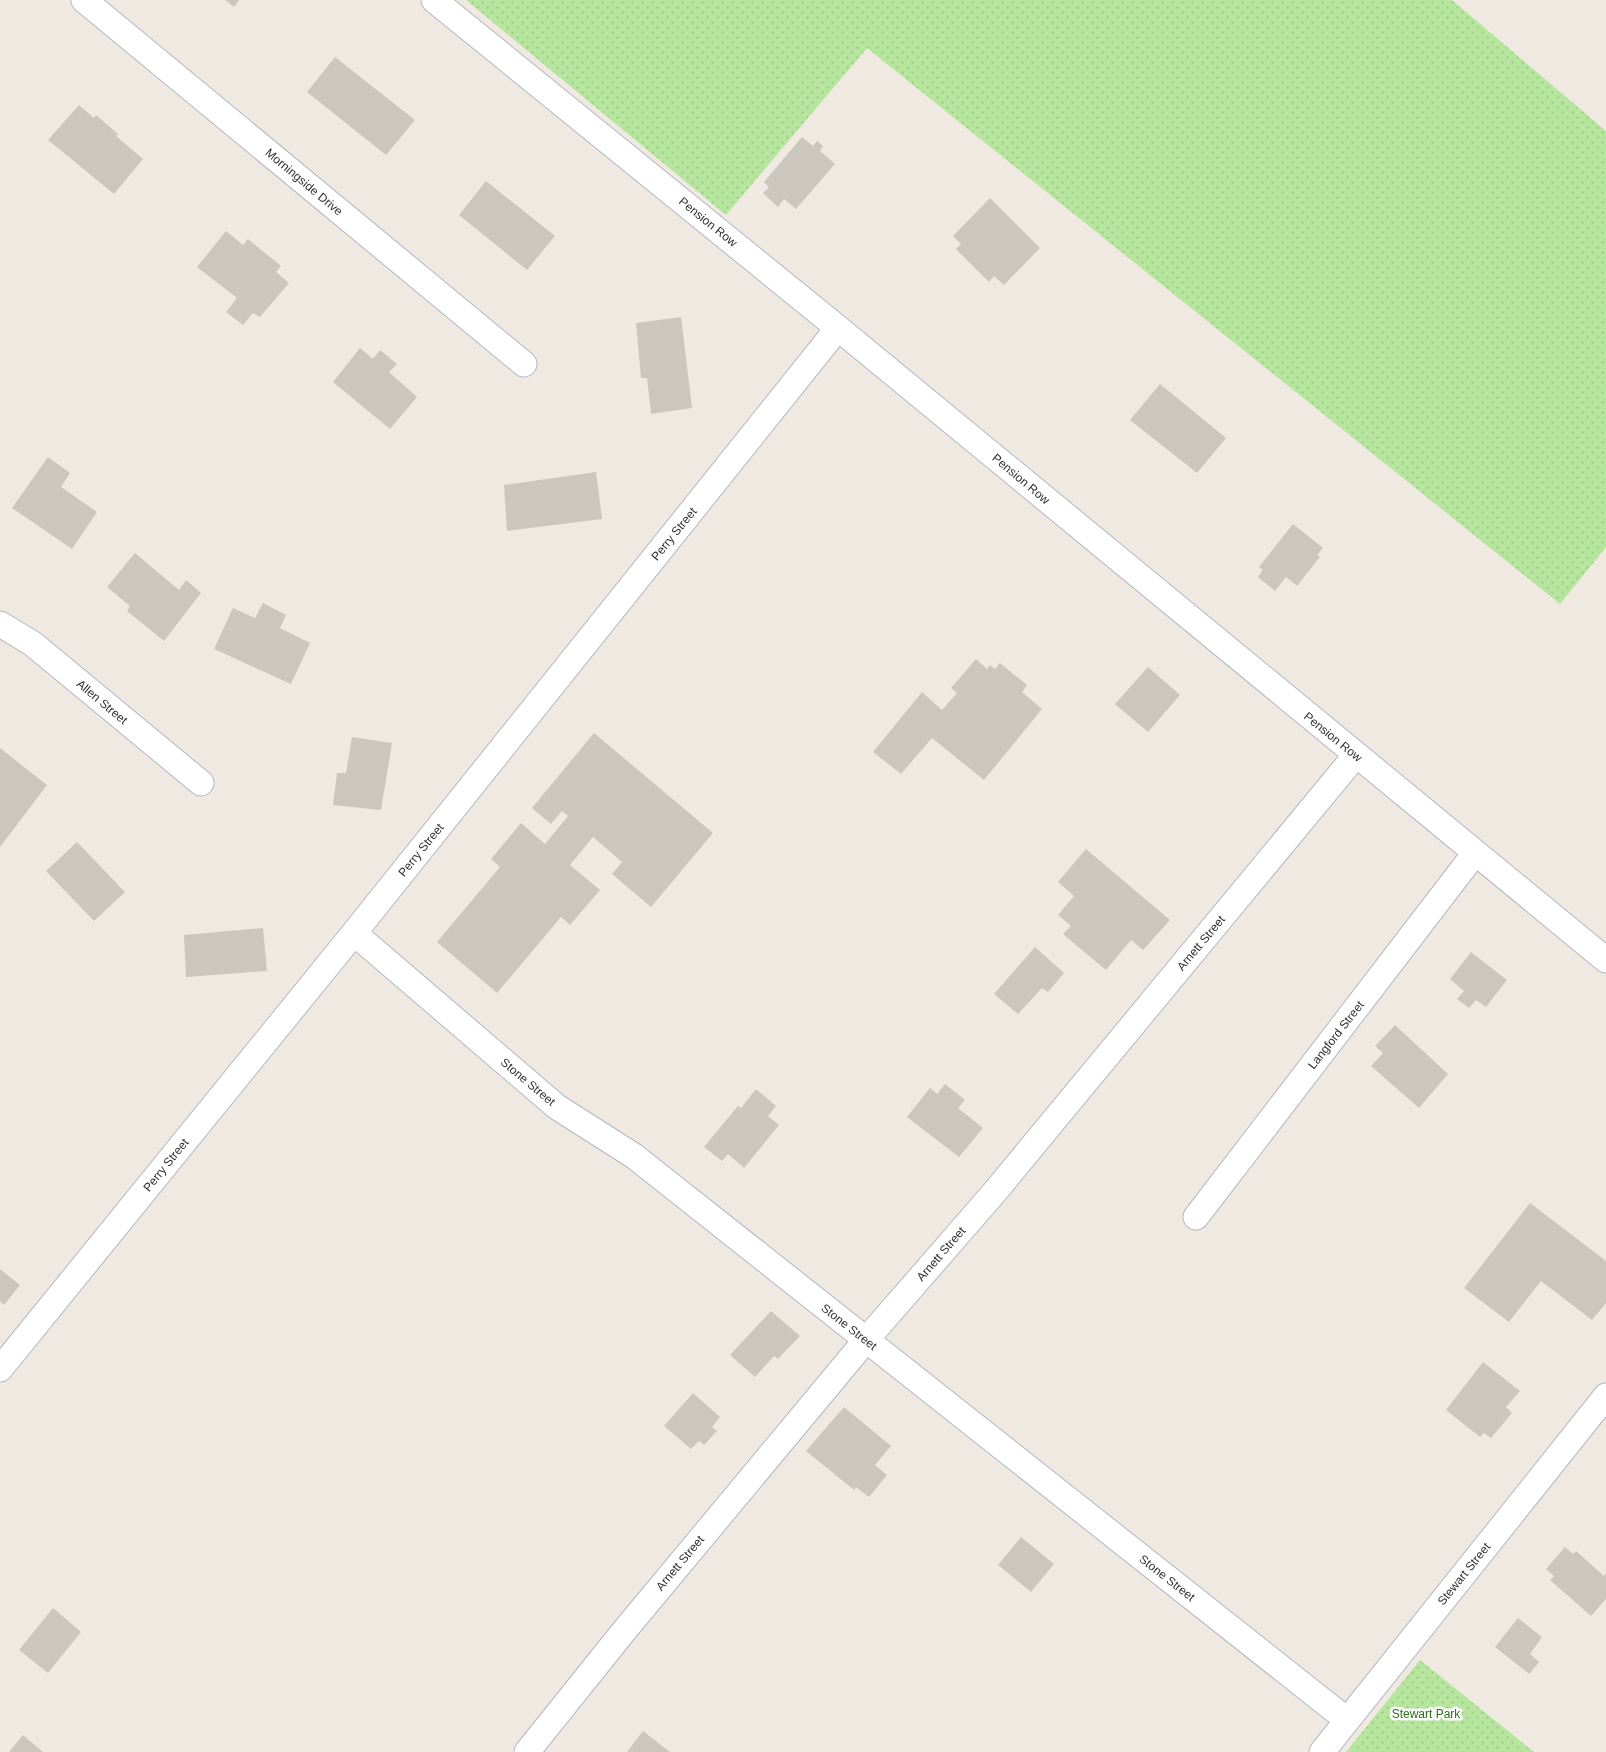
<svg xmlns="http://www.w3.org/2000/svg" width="1606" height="1752" font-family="Arial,sans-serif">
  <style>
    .grass { fill: url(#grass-dots) }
    .building { fill: #cbc7bf }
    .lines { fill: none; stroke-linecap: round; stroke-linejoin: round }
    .minor-casing { stroke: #b4b7c1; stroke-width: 27 }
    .minor { stroke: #fff; stroke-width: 25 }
    .labels { text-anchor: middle; stroke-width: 5; stroke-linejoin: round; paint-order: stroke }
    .street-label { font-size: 12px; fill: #2e2e2e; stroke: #fff }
    .park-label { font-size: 12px; fill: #2c6e1b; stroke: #fff }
  </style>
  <defs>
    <pattern id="grass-dots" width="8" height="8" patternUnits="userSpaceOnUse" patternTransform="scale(1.25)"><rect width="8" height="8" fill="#b6e59e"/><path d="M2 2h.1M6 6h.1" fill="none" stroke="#9dc588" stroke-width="1.8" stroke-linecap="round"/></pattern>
  </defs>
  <rect width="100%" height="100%" fill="#efe9e1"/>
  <path class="grass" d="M466,0H1452L1606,131V547L1560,604L867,48L726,215Z
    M1420,1660L1534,1752H1346Z"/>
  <path class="building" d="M225,0H239L234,7Z
    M335,57L415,120L386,155L307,92Z
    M79,105L94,118L96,115L118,134L116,136L143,159L114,194L48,140Z
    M802,137L813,146L817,141L823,146L820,151L835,164L796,209L784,199L778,207L763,193L769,187L764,182Z
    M486,181L555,236L527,270L459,215Z
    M990,198L1040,248L1004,285L994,276L989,282L956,249L961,244L953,236Z
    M226,231L243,245L248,239L281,266L276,272L289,283L260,317L253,313L243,325L226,312L237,298L197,267Z
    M681,317L692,408L651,414L647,378H641L636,323Z
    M360,348L373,359L380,350L397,364L389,372L417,397L390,429L333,382Z
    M1160,384L1226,438L1197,473L1130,420Z
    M48,457L70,473L61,487L97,512L72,549L12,508Z
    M596,472L602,519L507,531L504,485Z
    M1293,524L1323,548L1317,555L1320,557L1297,586L1286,577L1275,591L1258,577L1263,570L1259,567Z
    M135,553L179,590L186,580L201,593L164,641L127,611L130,606L107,587Z
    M263,603L286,615L280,628L310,643L291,684L214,649L233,608L255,618Z
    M976,659L987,669L990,665L995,669L1000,663L1027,685L1022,692L1042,709L984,780L932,738L901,774L873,752L922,692L942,710L957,693L951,688Z
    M1148,667L1180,695L1148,732L1115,704Z
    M594,733L713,833L651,907L612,874L622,862L593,837L570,865L600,890L570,925L561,917L497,993L437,942L500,867L491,859L521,823L545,844L568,816L562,811L551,824L532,808Z
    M352,737L392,743L381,810L333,805L337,773H346Z
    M0,748L47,785L0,847Z
    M77,842L125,892L94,921L46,871Z
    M1086,849L1170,920L1143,950L1131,940L1106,970L1063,934L1071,926L1058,915L1074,896L1058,882Z
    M263,928L267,971L186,977L184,935Z
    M1035,947L1064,973L1048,992L1042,988L1018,1014L994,994Z
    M1471,952L1507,980L1486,1007L1476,1000L1469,1008L1457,999L1464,991L1450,979Z
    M1395,1025L1448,1074L1419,1108L1371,1066L1383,1053L1375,1046Z
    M945,1084L965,1100L958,1108L983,1128L959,1157L907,1117L930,1088L937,1094Z
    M756,1089L776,1106L768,1116L779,1125L744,1168L728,1154L722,1161L704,1147L738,1106L741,1108Z
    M1530,1203L1606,1261V1303L1592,1320L1541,1281L1509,1322L1464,1288Z
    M0,1269L20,1285L4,1305L0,1301Z
    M771,1311L800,1336L778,1359L774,1356L755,1377L730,1355Z
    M1483,1362L1520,1391L1506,1407L1512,1413L1491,1438L1484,1433L1480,1437L1446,1410Z
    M693,1393L720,1417L712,1427L717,1431L704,1445L699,1441L691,1449L664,1426Z
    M844,1407L891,1446L875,1465L887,1475L869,1497L856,1487L854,1490L806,1451Z
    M1021,1537L1054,1564L1031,1592L998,1565Z
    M1565,1547L1573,1554L1576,1551L1604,1576L1606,1573V1599L1591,1616L1550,1580L1554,1576L1546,1569Z
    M53,1608L81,1632L48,1673L19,1650Z
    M1518,1618L1542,1637L1530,1654L1539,1662L1529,1674L1495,1647Z
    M643,1731L670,1752H627Z
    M23,1735L43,1752H9Z"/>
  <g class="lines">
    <defs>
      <path id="minor" d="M84,0L524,364
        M434,0L838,328L1606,960
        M0,624L33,644L201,783
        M354,933L557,1107L634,1156L1347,1720
        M1196,1217L1475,853
        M0,1369L354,933L838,328
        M527,1752L624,1631L866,1340L993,1194L1356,755
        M1322,1752L1606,1396"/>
    </defs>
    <use href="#minor" class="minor-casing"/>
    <use href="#minor" class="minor"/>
  </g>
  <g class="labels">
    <g class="street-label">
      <text transform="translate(304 182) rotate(40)" y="4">Morningside Drive</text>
      <text transform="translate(708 222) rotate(39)" y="4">Pension Row</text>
      <text transform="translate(1021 479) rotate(40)" y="4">Pension Row</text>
      <text transform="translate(674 534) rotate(-51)" y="4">Perry Street</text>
      <text transform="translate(102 702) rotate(40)" y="4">Allen Street</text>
      <text transform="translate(1333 737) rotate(39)" y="4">Pension Row</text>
      <text transform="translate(421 850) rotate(-51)" y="4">Perry Street</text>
      <text transform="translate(1201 943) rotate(-50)" y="4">Arnett Street</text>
      <text transform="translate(1336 1035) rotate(-52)" y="4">Langford Street</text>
      <text transform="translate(528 1082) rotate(40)" y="4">Stone Street</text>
      <text transform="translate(166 1165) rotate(-51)" y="4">Perry Street</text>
      <text transform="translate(941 1254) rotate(-49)" y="4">Arnett Street</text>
      <text transform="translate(849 1327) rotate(38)" y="4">Stone Street</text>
      <text transform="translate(680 1563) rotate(-50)" y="4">Arnett Street</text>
      <text transform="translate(1464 1574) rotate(-51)" y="4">Stewart Street</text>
      <text transform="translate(1167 1578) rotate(38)" y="4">Stone Street</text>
    </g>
    <g class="park-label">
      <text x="1426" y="1718">Stewart Park</text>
    </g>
  </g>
</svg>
